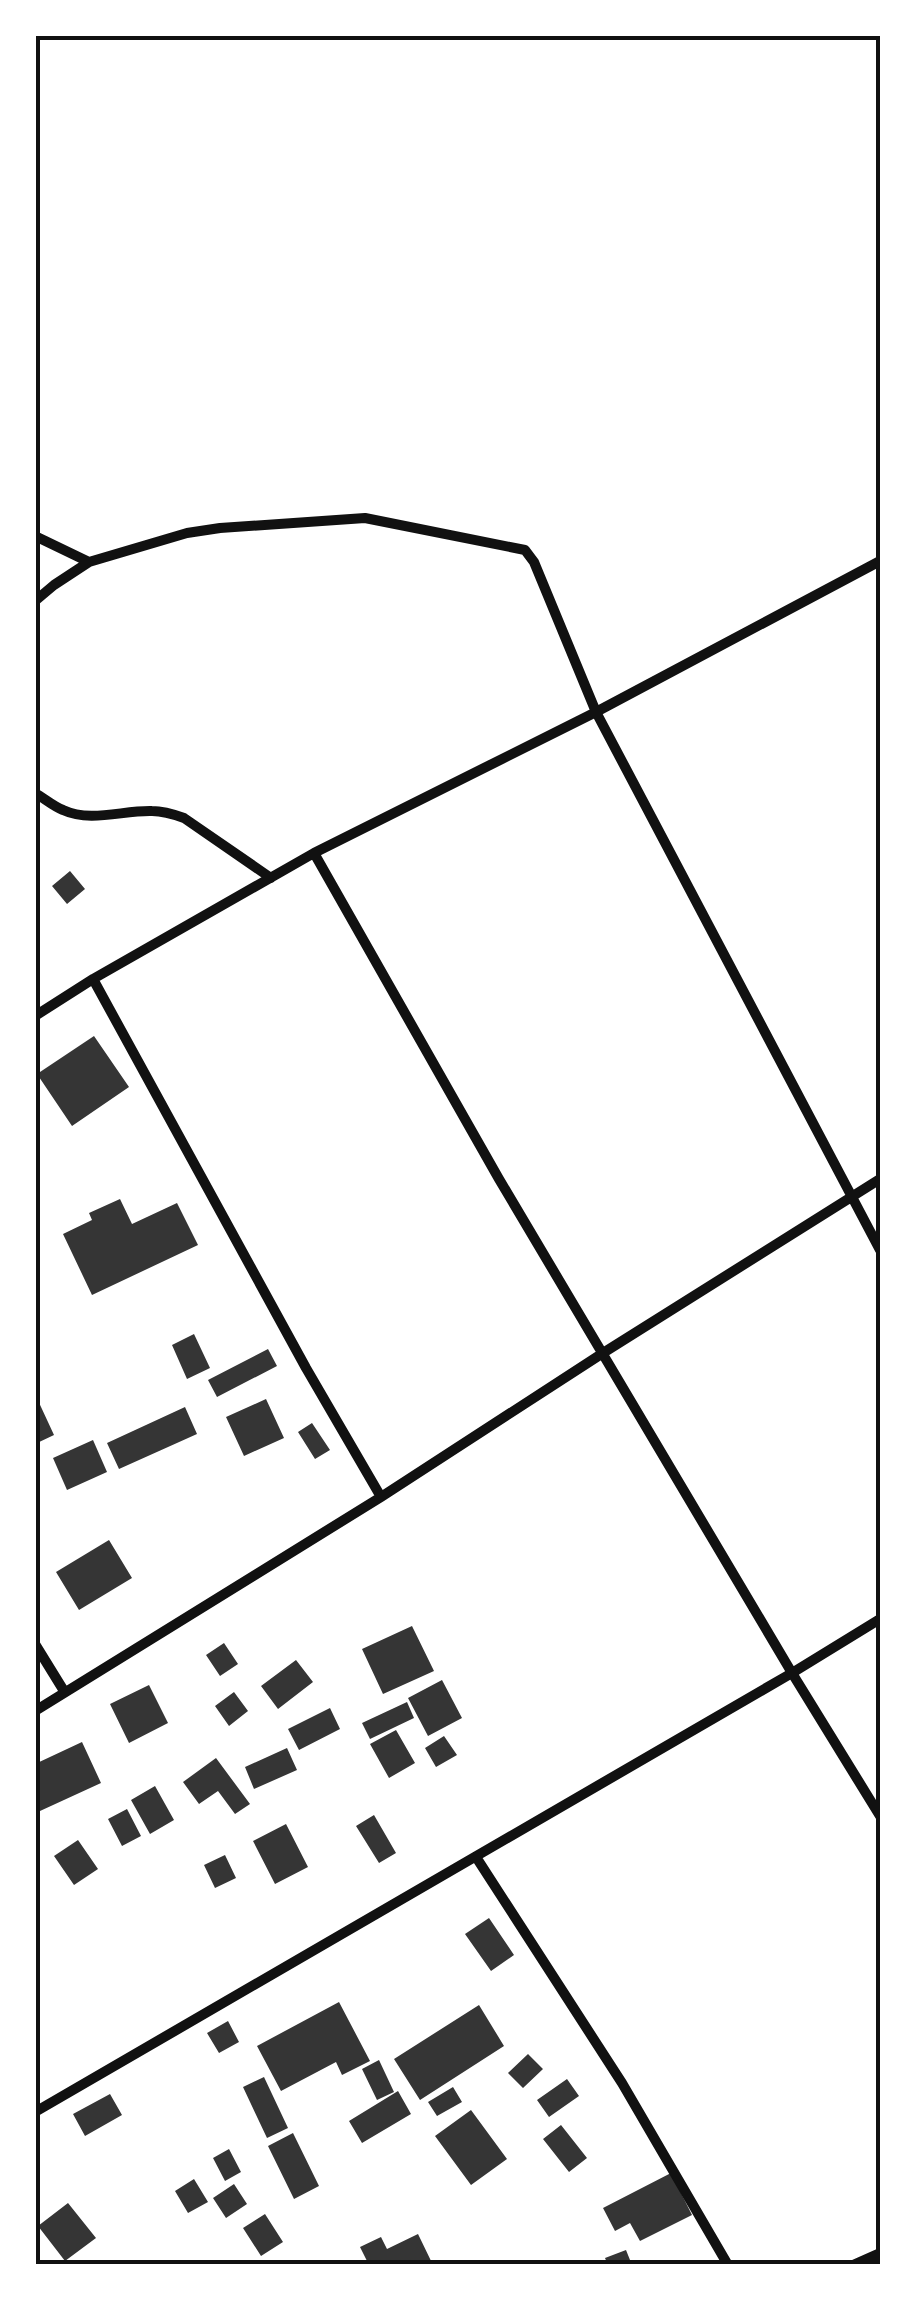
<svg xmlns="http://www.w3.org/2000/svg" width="915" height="2300" font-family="'Open Sans',sans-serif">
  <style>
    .building { fill: #353535 }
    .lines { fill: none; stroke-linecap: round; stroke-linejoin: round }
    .minor { stroke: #111; stroke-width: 10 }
    .neatline { fill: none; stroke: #111; stroke-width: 4 }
  </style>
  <rect width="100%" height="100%" fill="#fff"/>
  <path class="building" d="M70,871L85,889L67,904L52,886Z
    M94,1036L129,1087L72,1126L37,1074Z
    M120,1199L132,1224L177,1203L198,1245L92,1295L63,1234L92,1220L89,1213Z
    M194,1334L210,1368L187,1379L172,1345Z
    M268,1349L277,1366L217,1397L208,1380Z
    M35,1394L54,1435L35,1444Z
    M266,1399L284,1438L244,1456L226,1417Z
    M185,1407L197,1434L119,1469L107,1443Z
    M312,1423L330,1450L315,1459L298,1432Z
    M93,1440L107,1472L67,1490L53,1458Z
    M109,1540L132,1578L79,1610L56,1572Z
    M412,1626L434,1671L383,1694L362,1649Z
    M224,1643L238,1664L220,1676L206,1655Z
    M296,1660L313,1682L278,1709L261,1686Z
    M442,1680L462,1718L428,1736L408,1698Z
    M149,1685L168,1723L129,1743L110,1704Z
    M234,1692L248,1711L229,1726L215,1706Z
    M407,1702L414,1718L370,1739L362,1723Z
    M330,1708L340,1729L299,1750L288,1729Z
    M396,1730L415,1763L389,1778L370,1744Z
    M444,1736L457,1755L436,1767L425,1748Z
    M82,1742L101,1783L40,1811L35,1801V1764Z
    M287,1748L297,1770L254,1789L245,1767Z
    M216,1758L250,1804L235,1814L218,1791L199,1804L183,1782Z
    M155,1786L174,1820L150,1834L131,1800Z
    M127,1809L141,1836L122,1846L108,1819Z
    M374,1815L396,1853L379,1863L356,1826Z
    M286,1824L308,1867L275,1884L253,1841Z
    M78,1840L98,1869L74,1885L54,1856Z
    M225,1855L236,1878L215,1888L204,1865Z
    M489,1918L514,1955L491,1971L465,1934Z
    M339,2002L370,2061L342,2075L336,2062L281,2091L257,2046Z
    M479,2005L504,2046L420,2100L394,2059Z
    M228,2021L239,2042L219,2053L207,2033Z
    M528,2054L543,2069L523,2088L508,2073Z
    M379,2060L394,2092L377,2100L362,2069Z
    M264,2077L288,2128L267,2138L243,2087Z
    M567,2079L579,2096L549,2117L537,2100Z
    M453,2087L462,2102L437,2116L428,2102Z
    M398,2091L411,2114L362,2143L349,2121Z
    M110,2094L122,2115L85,2136L73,2114Z
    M471,2110L507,2159L471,2185L435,2136Z
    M561,2125L587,2158L569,2172L543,2139Z
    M293,2133L319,2186L294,2199L268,2146Z
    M229,2149L241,2172L225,2181L213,2158Z
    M671,2173L692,2215L640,2241L630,2223L615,2231L603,2208Z
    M194,2179L208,2202L188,2213L175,2191Z
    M234,2184L247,2204L226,2218L213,2198Z
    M68,2203L96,2238L65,2261L38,2226Z
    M265,2214L283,2242L261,2256L243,2228Z
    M418,2234L433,2265H369L360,2247L381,2237L387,2249Z
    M626,2250L632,2265H608L605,2258Z"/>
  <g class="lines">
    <path class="minor" d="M35,536L89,562
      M35,601L54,585L89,562L187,533L220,528L365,518L525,550L534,562L596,712L880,1250
      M35,793C44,798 53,806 63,810C91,823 123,810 152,811C164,811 173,814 184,818L271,878
      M314,853L499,1179L792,1673L880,1816
      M93,979L306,1368L381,1497
      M35,1016L93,979L314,853L596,712L880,561
      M35,1644L64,1691
      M35,1711L381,1497L603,1353L880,1179
      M476,1857L622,2083L728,2265
      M35,2112L792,1673L880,1619
      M853,2265L880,2253"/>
  </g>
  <rect width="915" height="2300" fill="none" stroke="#ffffff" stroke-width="75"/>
  <rect x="38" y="38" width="840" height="2224" class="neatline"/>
</svg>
